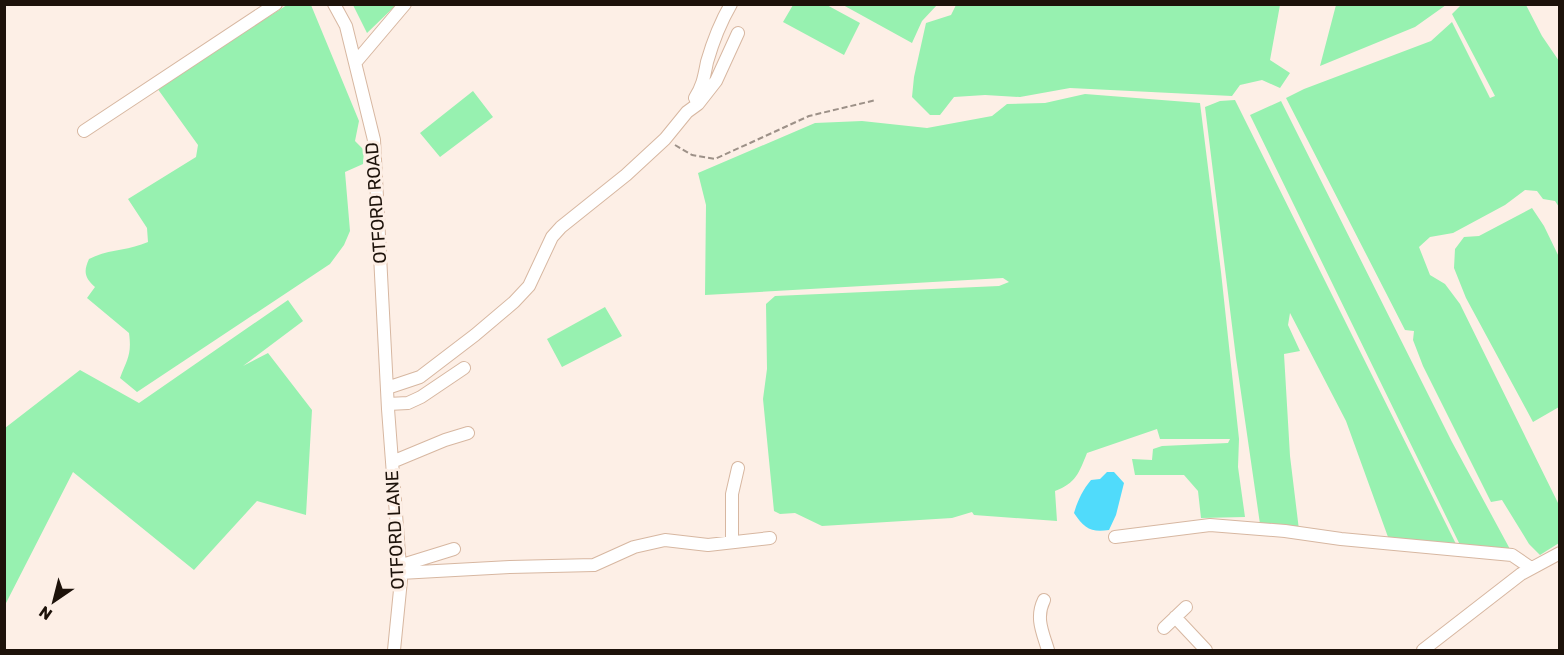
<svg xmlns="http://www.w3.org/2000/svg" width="1564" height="655" font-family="Rubik,sans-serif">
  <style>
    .green { fill: #97f1b0 }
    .water { fill: #50dbfb }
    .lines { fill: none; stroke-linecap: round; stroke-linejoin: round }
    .minor-casing { stroke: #d7b7a1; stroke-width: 14 }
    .path { stroke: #9d9188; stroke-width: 2; stroke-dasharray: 6 3; stroke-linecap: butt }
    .minor { stroke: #fff; stroke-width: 12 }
    .labels { text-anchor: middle; stroke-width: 6; stroke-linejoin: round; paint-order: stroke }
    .street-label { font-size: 18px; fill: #1d120a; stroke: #fdefe6 }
  </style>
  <rect width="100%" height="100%" fill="#fdefe6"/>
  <path class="green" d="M825,4L860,23L844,55L783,22L793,5Z
    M287,5H311L359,121L355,141L364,150L363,164L345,172L350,231L344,245L330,264L137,392L120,378C127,359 132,355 129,333L87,298L95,287C85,278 83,272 89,259C108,249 128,251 148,242L147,228L128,199L196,157L198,145L157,88Z
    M353,5H396L367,33Z
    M843,5L937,4V5L922,21L912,43Z
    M956,5H1280L1270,60L1290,73L1280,88L1262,80L1240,85L1232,96L1070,88L1020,97L985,95L954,97L940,115H930L912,97L914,77L926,23L951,15Z
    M1336,5V4L1446,5L1415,27L1320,66Z
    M1461,5H1526L1542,36L1559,61V207L1555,201L1543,199L1537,191L1525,190L1505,205L1453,233L1430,237L1419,247L1430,275L1445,284L1460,304L1559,505V543L1540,555L1529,544L1502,500L1491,502L1423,366L1413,340L1414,331L1405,330L1286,98L1304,89L1431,41L1452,22L1490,98L1495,96L1452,14Z
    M473,91L493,117L440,157L420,133Z
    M1085,94L1200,103L1221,272L1239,439L1238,467L1245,517L1201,518L1198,491L1184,475H1135L1132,459L1152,460L1153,449L1162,446L1228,443L1230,439H1160L1157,429L1087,453C1079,473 1076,483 1055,491L1057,521L974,515L972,512L952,518L822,526L795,513L780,514L774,511L763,399L767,369L766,304L775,296L999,286L1009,282L1003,278L705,295L706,205L698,173L815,123L862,121L927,128L992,116L1007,104L1045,103Z
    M1235,100L1457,546L1388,537L1346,421L1290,313L1288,325L1300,351L1284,354L1290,456L1299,530L1260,524L1236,358L1205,107L1220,101Z
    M1281,101L1452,442L1511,551L1461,547L1250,115Z
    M1532,208L1544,226L1559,257V407L1533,422L1466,298L1454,268L1455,249L1464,237L1479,236Z
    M288,300L303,321L243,366L268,353L312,410L306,515L257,501L194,570L73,472L5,605V428L80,370L139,403Z
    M605,307L622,336L562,367L547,339Z"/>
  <path class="water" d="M1107,472H1114L1124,483L1116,515L1109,530C1091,533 1084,528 1074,513C1078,500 1082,491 1091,480L1100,479Z"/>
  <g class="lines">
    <defs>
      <path id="minor" d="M334,4L346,26L374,140L388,409L401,580L394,650
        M355,63L405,4
        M695,98C703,85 704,77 707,62C713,41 720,23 731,4
        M84,131L276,4
        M387,388L420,377L475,335L514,302L529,286L552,237L561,227L626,175L665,139L687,112L698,104L716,81L738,33
        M388,404L408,403L421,397L464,368
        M392,462L445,440L468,433
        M1115,537L1210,525L1285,531L1341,539L1512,555L1531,568
        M732,542V494L738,468
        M399,566L454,549
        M400,573L510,567L594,565L634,547L665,540L708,545L770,538
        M1044,600C1035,618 1043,633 1048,650
        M1175,617L1206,650
        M1164,628L1186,607
        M1423,650L1521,574L1560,553"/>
    </defs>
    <use href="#minor" class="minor-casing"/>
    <path class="path" d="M675,145L692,155L715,159L809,116L876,100"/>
    <use href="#minor" class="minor"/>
  </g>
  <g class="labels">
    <g class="street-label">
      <text transform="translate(376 203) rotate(-94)" y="6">OTFORD ROAD</text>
      <text transform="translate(395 530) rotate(-93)" y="6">OTFORD LANE</text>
    </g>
  </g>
  <rect width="1564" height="655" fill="none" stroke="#1d120a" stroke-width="12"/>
  <g transform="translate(54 601) rotate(215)" stroke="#fdefe6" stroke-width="4.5" paint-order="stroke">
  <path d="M0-4.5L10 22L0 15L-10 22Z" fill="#1d120a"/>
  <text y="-9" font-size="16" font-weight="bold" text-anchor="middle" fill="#1d120a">N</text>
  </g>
</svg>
